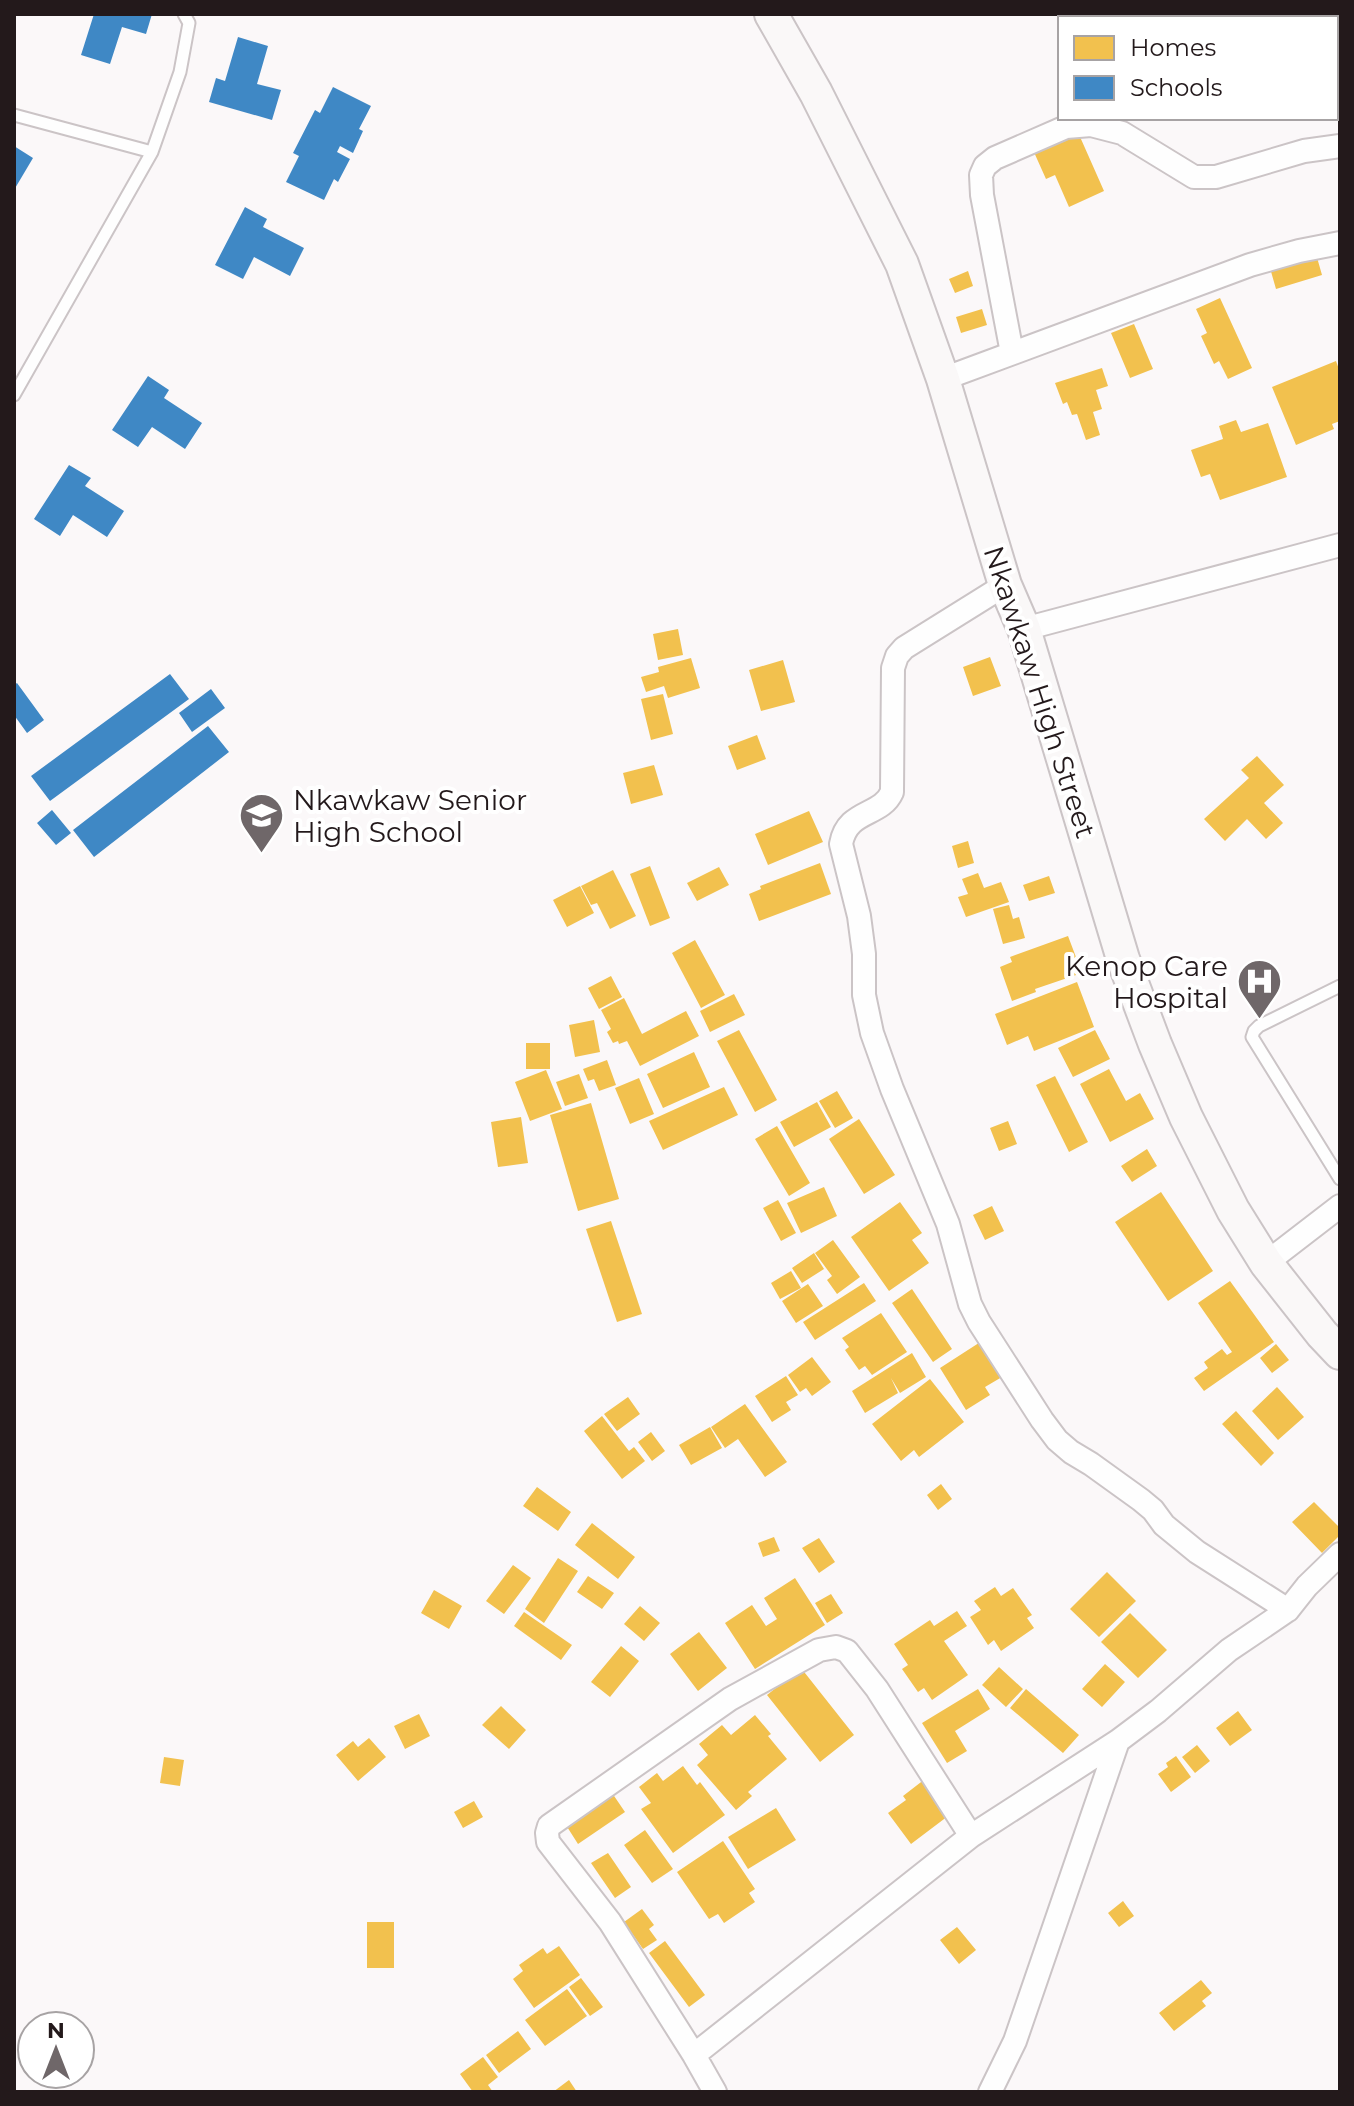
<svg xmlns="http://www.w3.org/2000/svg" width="1354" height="2106" font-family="Montserrat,sans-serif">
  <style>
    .homes { fill: #f2c14e }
    .schools { fill: #3f88c5 }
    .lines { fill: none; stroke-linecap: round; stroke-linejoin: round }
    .lane-casing { stroke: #cbc4c6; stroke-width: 15 }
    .street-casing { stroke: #cbc4c6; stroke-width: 26 }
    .secondary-casing { stroke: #cbc4c6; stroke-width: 36 }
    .lane { stroke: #fefefe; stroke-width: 11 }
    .street { stroke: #fefefe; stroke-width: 22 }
    .secondary { stroke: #faf8f8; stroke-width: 32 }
    .labels { text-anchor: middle; stroke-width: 8; stroke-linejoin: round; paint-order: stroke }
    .street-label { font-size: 28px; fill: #23191b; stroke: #fff }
    .poi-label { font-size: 28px; fill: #23191b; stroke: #fff; text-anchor: start }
  </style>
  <rect width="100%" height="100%" fill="#fbf8f9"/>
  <path class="homes" d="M1077,130L1104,191L1069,207L1055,175L1046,179L1033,150Z
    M1316,254L1322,275L1276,289L1270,268Z
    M968,271L973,286L955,293L949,279Z
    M1220,298L1252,368L1228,379L1219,361L1214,364L1201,336L1207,333L1196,309Z
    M982,309L987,325L961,333L956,317Z
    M1134,324L1153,369L1130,378L1111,333Z
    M1336,361L1340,372V421L1332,424L1334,429L1296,445L1272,387Z
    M1102,368L1108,386L1096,390L1102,409L1093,412L1100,435L1086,440L1077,414L1072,415L1067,402L1063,404L1055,383Z
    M1236,420L1241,432L1268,423L1287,477L1220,500L1210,474L1201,477L1191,450L1223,439L1219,426Z
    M678,629L683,655L658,660L653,634Z
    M990,657L1001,686L973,696L963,667Z
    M691,658L700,688L668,698L664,686L646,692L641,677L659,672L658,667Z
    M783,660L795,702L761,711L749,670Z
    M663,694L673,734L651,740L641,699Z
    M757,735L766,759L737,770L728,746Z
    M1257,756L1284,785L1264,803L1283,823L1266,839L1247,819L1225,841L1204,819L1249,778L1241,770Z
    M654,765L663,795L631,804L623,773Z
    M809,811L823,842L768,865L755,834Z
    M968,841L974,863L958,868L952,846Z
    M820,863L831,894L759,921L749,894L761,889L760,886Z
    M650,866L670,918L650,926L630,874Z
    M719,867L729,885L697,901L687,883Z
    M613,870L636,916L610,929L597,903L591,905L581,886Z
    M978,873L984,888L1001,882L1009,902L966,917L958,897L968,894L962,879Z
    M1049,876L1055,893L1029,901L1023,885Z
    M580,886L594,913L567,927L553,900Z
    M1009,905L1013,919L1019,917L1025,938L1003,944L993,909Z
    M1068,936L1082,973L1035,989L1036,992L1012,1001L1000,967L1012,962L1010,957Z
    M695,940L725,995L701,1008L672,953Z
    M611,976L622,997L599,1009L588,988Z
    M1077,982L1094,1027L1034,1051L1028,1036L1007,1045L995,1014Z
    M734,994L745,1015L710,1032L700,1011Z
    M624,998L642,1034L686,1011L699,1036L640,1066L627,1041L619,1044L618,1041L613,1043L607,1032L611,1029L601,1010Z
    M594,1020L600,1052L575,1057L569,1025Z
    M739,1030L777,1100L755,1112L717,1041Z
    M1095,1030L1110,1059L1073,1077L1058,1048Z
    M526,1043H550V1069H526Z
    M694,1052L710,1087L663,1108L647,1074Z
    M607,1060L616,1085L599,1091L594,1079L588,1081L583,1069Z
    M1109,1069L1126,1101L1140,1093L1154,1119L1110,1142L1080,1084Z
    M546,1070L562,1109L530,1121L515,1082Z
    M579,1074L588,1098L565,1106L556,1082Z
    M1055,1076L1088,1142L1069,1152L1036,1085Z
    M639,1078L654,1114L630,1124L615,1088Z
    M724,1087L738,1115L663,1150L649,1121Z
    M837,1091L853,1118L835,1128L819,1101Z
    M817,1102L831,1127L794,1147L780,1122Z
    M591,1103L619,1199L578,1211L550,1115Z
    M521,1117L528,1163L498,1167L491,1122Z
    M859,1119L895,1175L864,1194L829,1139Z
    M1008,1121L1017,1144L999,1151L990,1128Z
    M777,1126L810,1183L789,1196L755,1139Z
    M1147,1149L1157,1166L1132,1182L1121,1166Z
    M824,1187L837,1216L801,1233L787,1203Z
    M1161,1192L1213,1271L1168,1301L1115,1222Z
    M778,1200L796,1233L781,1241L763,1208Z
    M900,1202L922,1233L912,1240L929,1263L889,1291L851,1237Z
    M992,1206L1004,1231L985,1240L973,1215Z
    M611,1221L642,1314L617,1322L586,1229Z
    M833,1240L860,1277L837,1294L827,1280L832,1276L815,1253Z
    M814,1253L824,1269L802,1283L792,1268Z
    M791,1271L801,1288L780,1299L771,1283Z
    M1230,1281L1274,1342L1204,1391L1194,1378L1208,1368L1204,1362L1222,1349L1227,1355L1232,1352L1198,1303Z
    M864,1283L876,1301L815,1340L803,1322Z
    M808,1284L823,1306L796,1323L782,1301Z
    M912,1289L952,1349L933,1362L892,1303Z
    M881,1313L907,1352L872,1375L865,1366L859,1370L845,1350L849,1347L842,1338Z
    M985,1339L1007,1374L985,1387L990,1395L966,1410L940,1368Z
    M1276,1344L1289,1360L1272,1373L1260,1358Z
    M912,1353L926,1377L900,1393L891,1378L898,1393L865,1413L852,1391Z
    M812,1357L831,1382L812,1396L806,1388L800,1392L788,1375Z
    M786,1376L798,1395L786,1402L791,1410L772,1422L755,1396Z
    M930,1379L964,1422L919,1457L914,1450L901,1461L872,1424Z
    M1277,1387L1304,1417L1278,1440L1252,1411Z
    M628,1397L640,1414L617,1431L604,1414Z
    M745,1404L787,1462L765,1477L738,1439L725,1448L711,1427Z
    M1236,1411L1274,1453L1261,1466L1222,1424Z
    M602,1416L629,1451L634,1447L645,1461L622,1479L584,1431Z
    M710,1427L722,1448L691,1465L679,1445Z
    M651,1432L665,1451L652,1461L638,1442Z
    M941,1484L952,1499L938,1510L927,1495Z
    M537,1487L571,1512L558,1531L523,1506Z
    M1314,1502L1340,1528V1535L1322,1553L1292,1522Z
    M592,1523L635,1557L618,1579L575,1545Z
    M774,1537L780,1551L763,1557L758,1543Z
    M819,1538L835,1562L819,1573L802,1548Z
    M558,1558L578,1571L544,1623L525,1609Z
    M513,1565L531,1578L504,1614L486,1601Z
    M1107,1572L1136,1601L1099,1637L1070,1609Z
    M588,1576L614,1593L602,1609L577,1592Z
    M795,1578L825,1625L755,1669L725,1623L752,1605L766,1626L777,1619L764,1598Z
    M995,1587L1001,1596L1013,1588L1032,1615L1027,1618L1034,1628L1001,1651L994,1640L988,1645L970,1617L981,1610L974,1601Z
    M434,1590L462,1606L449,1629L421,1613Z
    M831,1594L843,1613L827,1623L815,1603Z
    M640,1606L660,1623L644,1641L624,1624Z
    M957,1611L967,1626L944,1641L968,1675L932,1700L924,1688L918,1692L902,1669L908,1665L894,1644L930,1620L934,1626Z
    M524,1612L572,1645L561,1660L514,1626Z
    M1130,1613L1167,1650L1138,1678L1101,1642Z
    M699,1632L727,1668L698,1691L670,1654Z
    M621,1646L639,1661L610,1697L591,1682Z
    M1105,1664L1125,1682L1102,1707L1082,1689Z
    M999,1667L1023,1689L1006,1707L982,1685Z
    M801,1668L854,1735L820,1762L767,1695Z
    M978,1689L990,1709L955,1731L967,1751L947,1763L922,1723Z
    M1026,1689L1079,1735L1063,1753L1010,1708Z
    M501,1706L526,1730L509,1749L482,1725Z
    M1238,1711L1252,1730L1230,1746L1216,1728Z
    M419,1714L430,1736L405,1749L394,1726Z
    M755,1715L771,1734L768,1736L787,1759L748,1792L752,1796L736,1810L697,1765L708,1755L699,1744L722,1725L731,1735Z
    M369,1738L386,1757L358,1781L336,1755L353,1741L358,1747Z
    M1197,1745L1210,1761L1195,1773L1182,1757Z
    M1176,1756L1191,1777L1171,1792L1158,1774L1168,1767L1166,1763Z
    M164,1757L184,1760L180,1786L160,1783Z
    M683,1766L697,1785L700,1782L725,1815L673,1853L641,1809L651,1803L639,1787L657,1773L663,1781Z
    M925,1779L952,1813L911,1844L888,1813L906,1800L903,1796Z
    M610,1790L625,1812L578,1844L564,1822Z
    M474,1801L483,1817L463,1828L454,1812Z
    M776,1808L796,1840L748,1869L728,1837Z
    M645,1830L673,1869L652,1883L624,1845Z
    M723,1841L755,1889L749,1893L755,1902L724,1923L718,1914L709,1919L677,1872Z
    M608,1853L631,1887L615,1898L591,1863Z
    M1123,1901L1134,1916L1119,1927L1108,1913Z
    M642,1909L654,1925L649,1929L657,1940L643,1949L624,1922Z
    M367,1922H394V1968H367Z
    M957,1927L976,1950L959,1964L940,1940Z
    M665,1941L705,1995L689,2007L649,1953Z
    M559,1946L580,1975L534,2008L513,1979L523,1971L519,1965L543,1948L547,1954Z
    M581,1978L603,2007L590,2016L569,1987Z
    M1201,1980L1212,1993L1202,2001L1206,2006L1174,2031L1159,2013Z
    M567,1989L587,2016L545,2046L525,2020Z
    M518,2031L531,2049L499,2073L486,2055Z
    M483,2057L498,2077L488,2085L493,2092H473L460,2074Z
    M569,2080L577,2092H553Z"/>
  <path class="schools" d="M94,14H152L146,34L122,27L110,64L81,55Z
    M238,37L268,46L257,84L281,90L272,120L209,102L216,78L225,81Z
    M333,87L371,106L359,129L363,131L353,153L340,146L337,152L350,159L338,182L334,179L324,200L286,182L299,156L293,153L315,110L320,113Z
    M14,146L33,158L14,190Z
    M245,207L267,219L263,227L304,248L290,276L254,257L243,279L215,265Z
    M148,376L169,390L164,398L202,423L185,449L152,427L138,447L112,430Z
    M69,465L91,478L85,486L124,511L107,537L73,515L60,536L34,519Z
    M170,674L189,699L50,801L31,776Z
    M17,683L44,720L27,733L14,715V685Z
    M211,689L225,708L192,732L179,713Z
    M208,726L229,752L94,857L73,830Z
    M52,810L71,833L56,845L37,823Z"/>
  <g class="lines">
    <defs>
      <path id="lane" d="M14,115L152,152
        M14,395L152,152L180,72L189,23L184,14
        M1340,986L1259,1026L1254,1031L1252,1037L1340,1179"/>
      <path id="street" d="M1012,353L982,195L981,175L985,166L995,158L1066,127L1091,125L1122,133L1194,177H1216L1304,151L1340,146
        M943,379L1250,265L1299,251L1340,243
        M1005,585L904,648L897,656L893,668L892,792C881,817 847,809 841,844L859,916L864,954V995L872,1033L892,1089L948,1224L970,1304L979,1322L1042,1420L1057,1440L1071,1452L1091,1464L1141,1500L1153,1510L1164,1525L1197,1552L1288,1610
        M1024,629L1340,545
        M1266,1263L1340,1206
        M694,2055L610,1922L548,1842L547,1833L549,1826L730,1699L819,1650L836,1647L847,1651L877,1689L971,1836
        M715,2092L694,2055L971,1836L1118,1741L1158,1711L1229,1650L1288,1610L1307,1586L1340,1554
        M990,2092L1015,2041L1118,1741"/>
      <path id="secondary" d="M771,14L816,93L902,264L943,379L1005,585L1024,629L1123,959L1155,1044L1186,1117L1233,1210L1266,1263L1322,1334L1340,1353"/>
    </defs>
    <use href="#lane" class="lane-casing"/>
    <use href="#street" class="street-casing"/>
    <use href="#secondary" class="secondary-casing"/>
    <use href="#lane" class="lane"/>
    <use href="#street" class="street"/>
    <use href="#secondary" class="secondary"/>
  </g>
  <defs>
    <symbol id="school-pin" viewBox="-11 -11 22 30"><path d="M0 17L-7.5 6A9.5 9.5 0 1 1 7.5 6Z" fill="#6f6769" stroke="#fff"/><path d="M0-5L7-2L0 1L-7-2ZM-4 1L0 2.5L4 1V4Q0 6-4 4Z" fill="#fff"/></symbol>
    <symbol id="hospital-pin" viewBox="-11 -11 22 30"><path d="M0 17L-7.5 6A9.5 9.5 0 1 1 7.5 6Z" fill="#6f6769" stroke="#fff"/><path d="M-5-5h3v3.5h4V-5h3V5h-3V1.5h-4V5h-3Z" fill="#fff"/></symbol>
  </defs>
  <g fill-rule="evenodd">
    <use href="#school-pin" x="236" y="790" width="51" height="69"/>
    <use href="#hospital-pin" x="1234" y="956" width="51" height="69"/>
  </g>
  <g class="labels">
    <g class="street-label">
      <text transform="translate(1040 692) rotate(72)" y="10">Nkawkaw High Street</text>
    </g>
    <g class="poi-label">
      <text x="293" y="810">Nkawkaw Senior<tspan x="293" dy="32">High School</tspan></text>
      <text x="1228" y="976" text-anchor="end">Kenop Care<tspan x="1228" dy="32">Hospital</tspan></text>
    </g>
  </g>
  <rect width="1354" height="2106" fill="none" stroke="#23191b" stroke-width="32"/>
  <rect x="1058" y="16" width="280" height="104" fill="#ffffff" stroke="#a7a3a4" stroke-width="2"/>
  <rect x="1074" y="36" width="40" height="24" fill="#f2c14e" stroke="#a7a3a4" stroke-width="2"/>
  <text x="1130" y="56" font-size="24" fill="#23191b">Homes</text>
  <rect x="1074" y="76" width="40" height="24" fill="#3f88c5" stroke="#a7a3a4" stroke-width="2"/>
  <text x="1130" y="96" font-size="24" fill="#23191b">Schools</text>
  <g transform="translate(56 2050)"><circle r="38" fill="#ffffff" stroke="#a7a3a4" stroke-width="2"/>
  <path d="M0-6L14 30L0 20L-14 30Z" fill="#6f6769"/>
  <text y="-12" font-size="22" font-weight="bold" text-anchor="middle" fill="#23191b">N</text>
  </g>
</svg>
